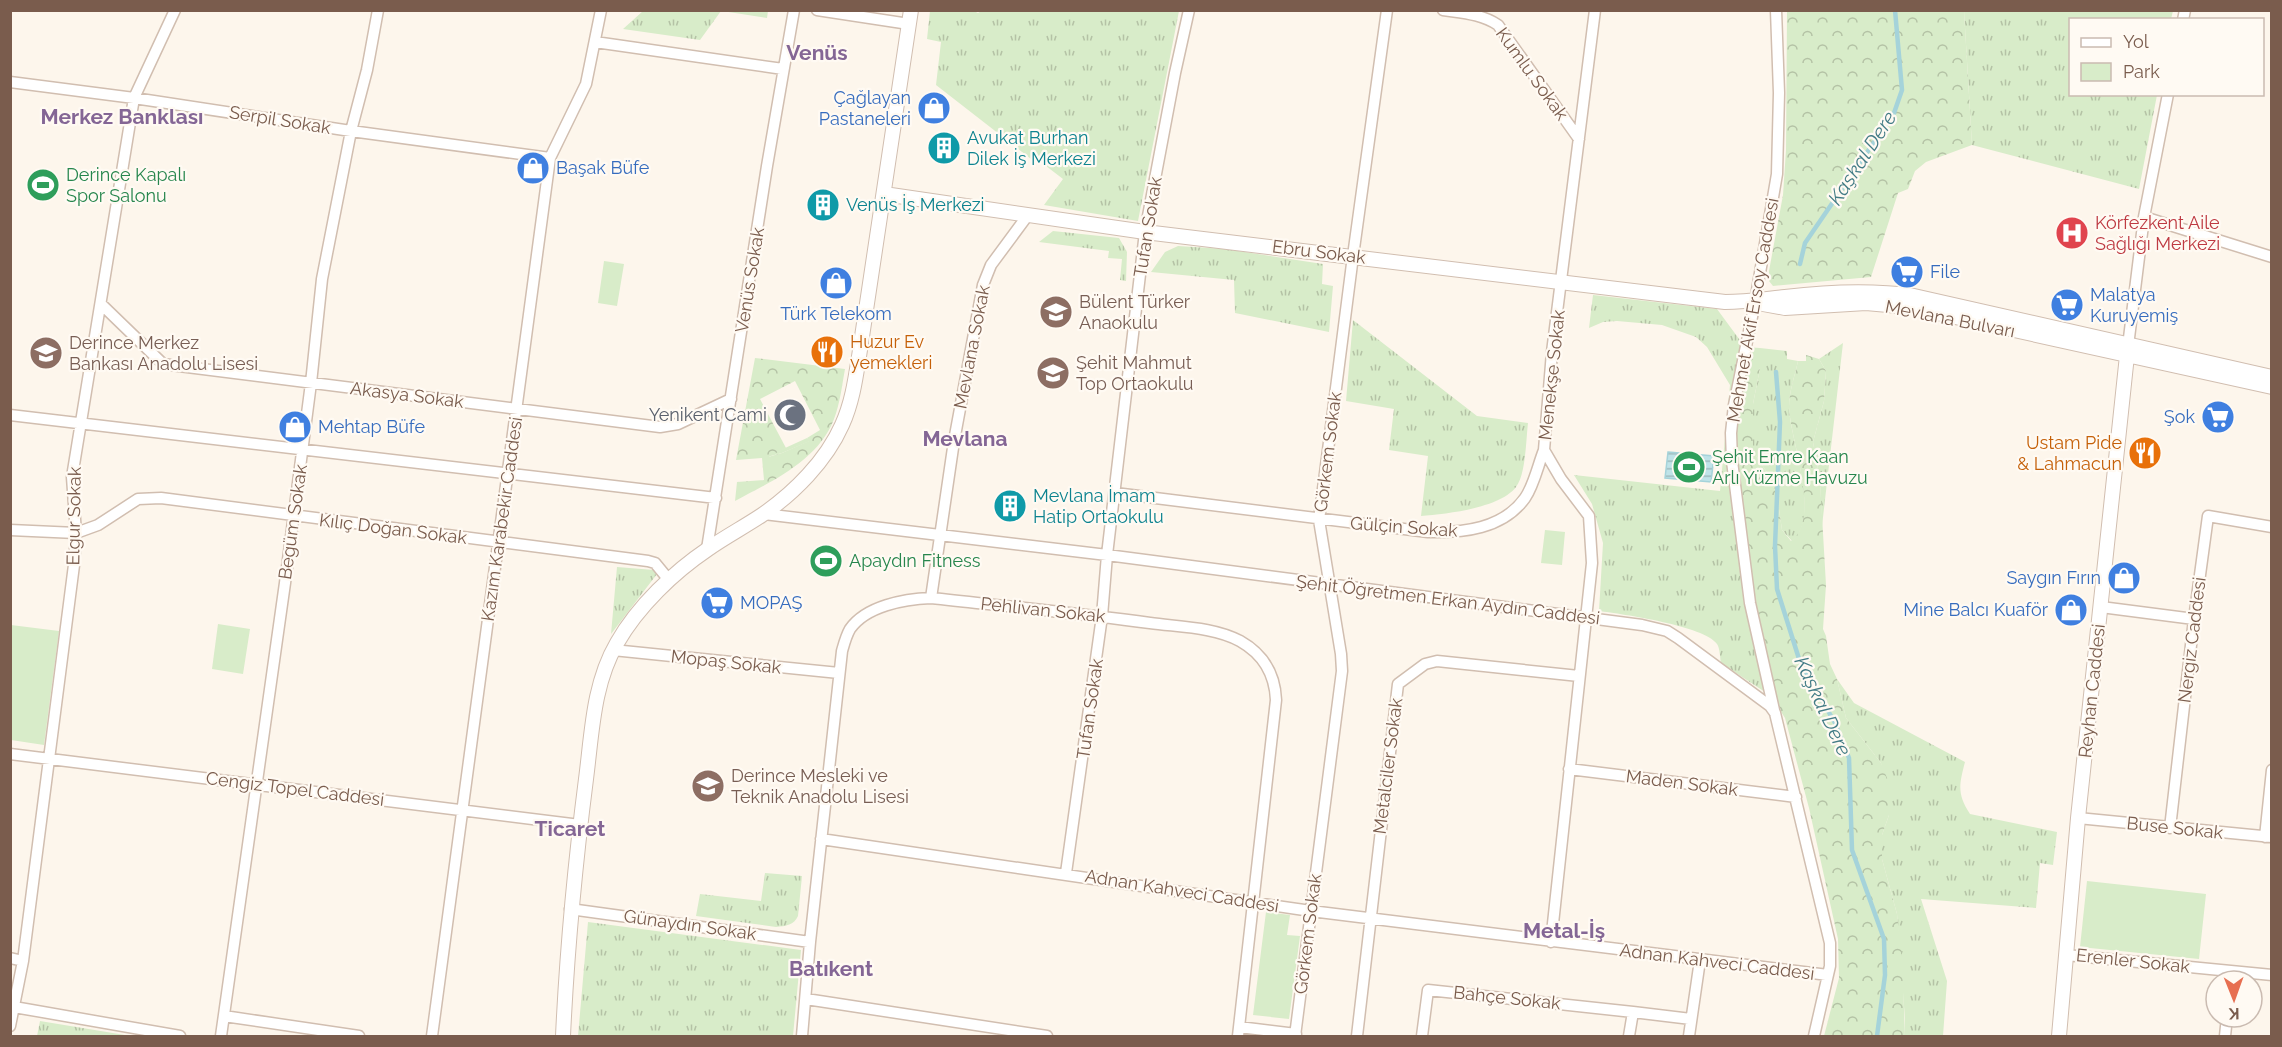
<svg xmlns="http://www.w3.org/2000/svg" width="2282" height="1047" font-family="Raleway,sans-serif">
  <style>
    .grass { fill: url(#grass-tufts) }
    .forest { fill: url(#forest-crowns); fill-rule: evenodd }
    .park { fill: #d8ecc9 }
    .water { fill: url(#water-rules); stroke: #a5d3da; stroke-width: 1.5 }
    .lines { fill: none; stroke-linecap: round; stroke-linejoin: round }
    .stream { stroke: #a5d3da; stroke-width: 4.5 }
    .minor-casing { stroke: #d1beb0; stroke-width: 13 }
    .tertiary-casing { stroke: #d1beb0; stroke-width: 16 }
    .minor { stroke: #fff; stroke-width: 10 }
    .tertiary { stroke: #fff; stroke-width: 14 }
    .labels { text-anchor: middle; stroke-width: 4.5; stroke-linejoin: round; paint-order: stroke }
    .street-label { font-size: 18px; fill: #7a5c4d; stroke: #fffaf3 }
    .shop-label { font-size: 18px; fill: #366cbe; stroke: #fffaf3; text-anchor: start }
    .culture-label { font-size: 18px; fill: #0d838f; stroke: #fffaf3; text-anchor: start }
    .leisure-label { font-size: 18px; fill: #27864d; stroke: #fffaf3; text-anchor: start }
    .health-label { font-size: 18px; fill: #be3a42; stroke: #fffaf3; text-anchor: start }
    .education-label { font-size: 18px; fill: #785e54; stroke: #fffaf3; text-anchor: start }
    .food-label { font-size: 18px; fill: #c56008; stroke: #fffaf3; text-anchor: start }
    .worship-label { font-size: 18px; fill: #5b616d; stroke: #fffaf3; text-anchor: end }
    .water-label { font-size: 20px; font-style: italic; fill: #437c86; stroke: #fffaf3 }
    .quarter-label { font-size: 21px; font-weight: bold; fill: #846695; stroke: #fffaf3 }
  </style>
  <defs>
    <pattern id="grass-tufts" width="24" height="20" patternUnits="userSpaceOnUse" patternTransform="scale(1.5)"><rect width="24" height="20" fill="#d8ecc9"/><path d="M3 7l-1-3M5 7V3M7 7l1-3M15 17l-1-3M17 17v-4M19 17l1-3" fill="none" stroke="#b4c2a5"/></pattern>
    <pattern id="forest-crowns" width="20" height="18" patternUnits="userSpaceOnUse" patternTransform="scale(1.5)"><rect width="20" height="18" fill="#d8ecc9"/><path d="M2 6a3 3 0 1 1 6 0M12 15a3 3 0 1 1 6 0" fill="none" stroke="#b4c2a5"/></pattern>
    <pattern id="water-rules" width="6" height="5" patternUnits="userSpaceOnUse" patternTransform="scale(1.5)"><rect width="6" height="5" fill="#bfe3e8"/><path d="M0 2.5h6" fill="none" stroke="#a0bbbe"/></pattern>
  </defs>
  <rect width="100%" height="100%" fill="#fdf6ec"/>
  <path class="grass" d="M643,11V10L721,11L700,40L623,29Z
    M722,11H768L767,18Z
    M981,11H1179L1138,221L1044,205L1063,179L1033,156L1031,159L936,85L941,42L927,39L930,11H974L978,13Z
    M1964,11H2173L2171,19L2070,20V94L2157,95L2139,189L1972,145Z
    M1053,231L1119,238L1127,252L1126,281L1120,280L1122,259L1108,258L1109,251L1039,242Z
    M1178,246L1225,249L1323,264L1322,284L1333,286L1329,332L1235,313L1234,280L1151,272L1165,252Z
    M1593,295L1717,309L1745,347L1771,696L1721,663C1720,658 1720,648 1717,644C1705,626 1622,614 1599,611L1603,543L1592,504L1574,475L1720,491L1730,385L1707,347L1696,337L1662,325L1617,321L1603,322L1589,328Z
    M1353,320L1477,416L1528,423C1526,439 1526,474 1516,487C1500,508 1447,514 1421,516L1428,456L1389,450L1394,409L1346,401Z
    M1843,343L1822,526L1820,481L1813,442L1824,401L1826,371L1819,359Z
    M1760,348L1787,351V359L1798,361C1795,375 1789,392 1789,407C1790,441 1822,517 1792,541L1782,530L1777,495L1768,474L1753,451V404L1760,368Z
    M807,438L810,441L782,453L763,458Z
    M617,567L654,570L657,574L611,634Z
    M1837,679L1854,703L1965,762C1959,785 1957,794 1970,814L2057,832L2053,865L2040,863L2036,908L1921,899L1947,981L1943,1036H1905V1019L1897,914L1882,859V835L1889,815L1881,763L1846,718Z
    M765,873L802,876L798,916C794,925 786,926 776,927L696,916L700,894L761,901Z
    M588,922L801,950L793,1036H578Z
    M40,1021L131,1036H37Z"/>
  <path class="forest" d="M1787,11H1964L1972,145L1926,162L1915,171L1908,189L1898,193L1871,277L1773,286L1769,281V271L1783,195L1786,150Z
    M1745,347L1760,348V368L1753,404V451L1768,474L1777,495L1782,530L1791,541C1822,518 1790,440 1789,407C1789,392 1795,375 1798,361H1806V355L1819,359L1826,371L1824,401L1813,442L1820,481L1826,585L1823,629L1826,636L1830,664L1837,679L1846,718L1881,763L1889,783V815L1882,835V859L1897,914L1902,957L1905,1036H1824L1839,978L1838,939L1809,808L1785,718L1771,696L1732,461Z
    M755,358L845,369C842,385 840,404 834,419C818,461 772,481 735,501L737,482L764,480L762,458L736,460ZM795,381L820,430L807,438L809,441L782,453L768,457L786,448L760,399Z"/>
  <path class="park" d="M604,261L624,264L617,306L598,303Z
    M1545,530L1565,532L1562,565L1541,563Z
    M218,624L250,629L243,674L212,669Z
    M11,625L59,631L44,745L11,740Z
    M2087,881L2206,894L2199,959L2080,947Z
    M1266,912L1290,915L1287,935L1300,936L1289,1019L1253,1015Z"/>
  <path class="water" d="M1668,452L1714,456L1711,482L1665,478Z"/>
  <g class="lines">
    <path class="stream" d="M1800,264L1805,243L1894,113L1902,90L1895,10
      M1776,372L1780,422L1775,546L1777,589L1800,662L1835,723L1849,758L1852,850L1884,939L1885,975L1877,1036"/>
    <defs>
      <path id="minor" d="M817,10L909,24
        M1443,10C1463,13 1482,14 1498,25L1579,139
        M2183,20L2185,10
        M595,42L783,69
        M10,82L134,98L351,131L550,158
        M2144,217L2272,257
        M101,304L163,364L660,427L678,424L731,399
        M2128,346L2144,217L2168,94
        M10,415L716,498
        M1115,493L1428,532C1463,533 1503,529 1525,498C1534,485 1538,465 1544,450
        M764,514L1107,555L1642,625L1667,631L1678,638L1770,706L1775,713L1830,943V966L1814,1036
        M10,530L76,533L98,525L138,499L161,498L648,561L655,563L669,580
        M707,549L767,166L794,10
        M931,598L954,441L983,285L991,265L1028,215
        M2101,607L2194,619
        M613,650L839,673
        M1774,710L1750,603L1732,461L1731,433L1734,405L1755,302L1777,174L1779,93L1776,10
        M10,754L580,825
        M1569,769L1796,797
        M2078,818L2272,837
        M2170,828L2194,619L2208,516L2272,527
        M2265,837L2272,770
        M821,839L1311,911L1828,975
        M1066,873L1102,616L1107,555L1145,232L1175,73L1189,10
        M570,909L810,942
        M1551,942L1592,563L1589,516L1561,479L1544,450L1552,352L1595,10
        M2066,955L2272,975
        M10,958L23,961
        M806,999L1047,1036
        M14,1007L180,1036
        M224,1016L359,1036
        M10,1026L23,961L74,565L76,533L72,477L134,98L175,10
        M1239,1027L1296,1034
        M221,1036L285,583L311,383L322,279L351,131L367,70L378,10
        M432,1036L550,158L586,84L601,10
        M802,1036L810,942L842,651C844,644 846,636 850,629C866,606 904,599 931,598C1004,606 1077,613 1150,623C1179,627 1214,627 1240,641C1263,654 1275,674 1276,700L1238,1036
        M1295,1036L1342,671L1341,654L1319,520L1353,256L1387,10
        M1357,1036L1398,684L1425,664L1437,661L1579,676
        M1422,1036L1428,990L1633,1012
        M1629,1036L1633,1012L1691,1019
        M1689,1036L1700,960
        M2225,1036L2227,1017"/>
      <path id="tertiary" d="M884,194L1145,232L1725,302C1746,302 1765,299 1785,297C1827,292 1872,290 1914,296L2272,377
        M1763,304L1785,308L1866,303L1910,307L2272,387
        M563,1036C567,950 575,865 586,779C592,733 593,684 617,643C638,606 674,572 708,549C725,537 744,527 762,515C794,493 826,461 842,425C853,401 856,375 860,350L911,10
        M2059,1036L2078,818L2128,346"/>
    </defs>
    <use href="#minor" class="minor-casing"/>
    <use href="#tertiary" class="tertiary-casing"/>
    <use href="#minor" class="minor"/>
    <use href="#tertiary" class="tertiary"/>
  </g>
  <defs>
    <symbol id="shop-disc" viewBox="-11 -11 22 22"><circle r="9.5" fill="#3f7fe0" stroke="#fffaf3"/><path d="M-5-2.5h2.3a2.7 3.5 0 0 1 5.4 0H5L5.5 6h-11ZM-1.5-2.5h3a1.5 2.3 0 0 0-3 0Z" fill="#fff"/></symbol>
    <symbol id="building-disc" viewBox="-11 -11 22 22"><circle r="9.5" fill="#0f9aa8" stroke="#fffaf3"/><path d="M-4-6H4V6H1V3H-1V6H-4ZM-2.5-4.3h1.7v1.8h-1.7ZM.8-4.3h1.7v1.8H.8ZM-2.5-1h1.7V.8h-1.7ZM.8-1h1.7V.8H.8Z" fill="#fff"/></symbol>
    <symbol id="stadium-disc" viewBox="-11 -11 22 22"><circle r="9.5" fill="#2e9e5b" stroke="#fffaf3"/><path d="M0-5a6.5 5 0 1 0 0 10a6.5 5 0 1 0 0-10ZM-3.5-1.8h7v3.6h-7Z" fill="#fff"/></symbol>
    <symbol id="hospital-disc" viewBox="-11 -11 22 22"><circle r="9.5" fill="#e0444e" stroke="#fffaf3"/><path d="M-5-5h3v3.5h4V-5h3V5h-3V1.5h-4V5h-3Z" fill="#fff"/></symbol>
    <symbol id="supermarket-disc" viewBox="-11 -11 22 22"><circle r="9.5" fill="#3f7fe0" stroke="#fffaf3"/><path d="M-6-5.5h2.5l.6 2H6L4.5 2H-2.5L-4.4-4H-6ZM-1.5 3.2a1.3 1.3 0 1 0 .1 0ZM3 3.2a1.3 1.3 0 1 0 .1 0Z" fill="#fff"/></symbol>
    <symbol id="school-disc" viewBox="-11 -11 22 22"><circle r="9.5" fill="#8d6e63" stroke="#fffaf3"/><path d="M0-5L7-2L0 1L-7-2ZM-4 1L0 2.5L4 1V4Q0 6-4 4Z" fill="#fff"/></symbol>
    <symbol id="restaurant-disc" viewBox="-11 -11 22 22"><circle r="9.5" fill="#e8710a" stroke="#fffaf3"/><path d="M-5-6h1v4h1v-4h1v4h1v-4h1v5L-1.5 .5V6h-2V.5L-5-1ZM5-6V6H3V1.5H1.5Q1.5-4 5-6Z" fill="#fff"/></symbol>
    <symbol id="mosque-disc" viewBox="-11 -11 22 22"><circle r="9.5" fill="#6b7280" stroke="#fffaf3"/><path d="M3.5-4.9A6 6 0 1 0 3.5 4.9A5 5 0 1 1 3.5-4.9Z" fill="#fff"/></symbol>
  </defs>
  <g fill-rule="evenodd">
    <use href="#shop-disc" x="915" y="89" width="38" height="38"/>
    <use href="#building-disc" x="925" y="129" width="38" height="38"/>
    <use href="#shop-disc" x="514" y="149" width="38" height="38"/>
    <use href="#stadium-disc" x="24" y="166" width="38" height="38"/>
    <use href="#building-disc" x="804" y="186" width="38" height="38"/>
    <use href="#hospital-disc" x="2053" y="214" width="38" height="38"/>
    <use href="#supermarket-disc" x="1888" y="253" width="38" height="38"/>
    <use href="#shop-disc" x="817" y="264" width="38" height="38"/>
    <use href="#supermarket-disc" x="2048" y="286" width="38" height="38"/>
    <use href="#school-disc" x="1037" y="293" width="38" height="38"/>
    <use href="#restaurant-disc" x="808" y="333" width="38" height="38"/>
    <use href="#school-disc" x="27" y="334" width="38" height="38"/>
    <use href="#school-disc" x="1034" y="354" width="38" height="38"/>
    <use href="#mosque-disc" x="771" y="396" width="38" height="38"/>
    <use href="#supermarket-disc" x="2199" y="398" width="38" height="38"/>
    <use href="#shop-disc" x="276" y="408" width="38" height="38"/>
    <use href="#restaurant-disc" x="2126" y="434" width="38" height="38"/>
    <use href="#stadium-disc" x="1670" y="448" width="38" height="38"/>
    <use href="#building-disc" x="991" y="487" width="38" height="38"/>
    <use href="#stadium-disc" x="807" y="542" width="38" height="38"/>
    <use href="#shop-disc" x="2105" y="559" width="38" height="38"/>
    <use href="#supermarket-disc" x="698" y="584" width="38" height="38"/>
    <use href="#shop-disc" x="2052" y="591" width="38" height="38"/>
    <use href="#school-disc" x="689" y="767" width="38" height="38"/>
  </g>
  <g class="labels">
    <g class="street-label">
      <text transform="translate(1532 74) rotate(54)" y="6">Kumlu Sokak</text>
      <text transform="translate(280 120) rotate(9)" y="6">Serpil Sokak</text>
      <text transform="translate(1148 227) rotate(-81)" y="6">Tufan Sokak</text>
      <text transform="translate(1319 252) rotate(7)" y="6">Ebru Sokak</text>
      <text transform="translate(750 280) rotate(-81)" y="6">Venüs Sokak</text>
      <text transform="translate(1753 310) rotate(-80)" y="6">Mehmet Akif Ersoy Caddesi</text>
      <text transform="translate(1950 319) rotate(11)" y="6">Mevlana Bulvarı</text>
      <text transform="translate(972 347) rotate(-79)" y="6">Mevlana Sokak</text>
      <text transform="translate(1552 375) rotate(-84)" y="6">Menekşe Sokak</text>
      <text transform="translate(407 395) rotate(7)" y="6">Akasya Sokak</text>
      <text transform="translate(1328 452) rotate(-83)" y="6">Görkem Sokak</text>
      <text transform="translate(74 516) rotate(-89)" y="6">Elgur Sokak</text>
      <text transform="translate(502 519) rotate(-82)" y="6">Kazım Karabekir Caddesi</text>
      <text transform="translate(293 522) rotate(-82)" y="6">Begüm Sokak</text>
      <text transform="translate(1404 527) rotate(4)" y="6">Gülçin Sokak</text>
      <text transform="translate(393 529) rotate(7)" y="6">Kılıç Doğan Sokak</text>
      <text transform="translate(1448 600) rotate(7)" y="6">Şehit Öğretmen Erkan Aydın Caddesi</text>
      <text transform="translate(1043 610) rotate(6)" y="6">Pehlivan Sokak</text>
      <text transform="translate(2192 640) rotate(-83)" y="6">Nergiz Caddesi</text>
      <text transform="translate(726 662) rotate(6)" y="6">Mopaş Sokak</text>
      <text transform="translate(2092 691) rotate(-84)" y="6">Reyhan Caddesi</text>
      <text transform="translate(1090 709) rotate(-82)" y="6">Tufan Sokak</text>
      <text transform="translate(1388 766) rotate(-83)" y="6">Metalciler Sokak</text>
      <text transform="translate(1682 783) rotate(7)" y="6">Maden Sokak</text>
      <text transform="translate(295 789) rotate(7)" y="6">Cengiz Topel Caddesi</text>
      <text transform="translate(2175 828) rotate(6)" y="6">Buse Sokak</text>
      <text transform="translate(1182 891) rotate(9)" y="6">Adnan Kahveci Caddesi</text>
      <text transform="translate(690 925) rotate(8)" y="6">Günaydın Sokak</text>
      <text transform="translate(1308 934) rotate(-83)" y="6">Görkem Sokak</text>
      <text transform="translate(2133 961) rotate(6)" y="6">Erenler Sokak</text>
      <text transform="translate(1717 962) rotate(7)" y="6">Adnan Kahveci Caddesi</text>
      <text transform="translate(1507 998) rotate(6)" y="6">Bahçe Sokak</text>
    </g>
    <g class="shop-label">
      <text x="911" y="104" text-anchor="end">Çağlayan<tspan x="911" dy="21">Pastaneleri</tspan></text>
      <text x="556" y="174">Başak Büfe</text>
      <text x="1930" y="278">File</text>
      <text x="2090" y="301">Malatya<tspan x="2090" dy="21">Kuruyemiş</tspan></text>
      <text x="836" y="320" text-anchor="middle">Türk Telekom</text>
      <text x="2195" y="423" text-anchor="end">Şok</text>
      <text x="318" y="433">Mehtap Büfe</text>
      <text x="2101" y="584" text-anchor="end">Saygın Fırın</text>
      <text x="740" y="609">MOPAŞ</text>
      <text x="2048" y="616" text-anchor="end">Mine Balcı Kuaför</text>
    </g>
    <g class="culture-label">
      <text x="967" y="144">Avukat Burhan<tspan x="967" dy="21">Dilek İş Merkezi</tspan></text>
      <text x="846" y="211">Venüs İş Merkezi</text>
      <text x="1033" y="502">Mevlana İmam<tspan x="1033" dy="21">Hatip Ortaokulu</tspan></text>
    </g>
    <g class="leisure-label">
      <text x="66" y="181">Derince Kapalı<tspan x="66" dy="21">Spor Salonu</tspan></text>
      <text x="1712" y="463">Şehit Emre Kaan<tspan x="1712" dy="21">Arlı Yüzme Havuzu</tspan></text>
      <text x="849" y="567">Apaydın Fitness</text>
    </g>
    <g class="health-label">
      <text x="2095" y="229">Körfezkent Aile<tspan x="2095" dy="21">Sağlığı Merkezi</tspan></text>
    </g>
    <g class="education-label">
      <text x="1079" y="308">Bülent Türker<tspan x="1079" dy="21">Anaokulu</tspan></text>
      <text x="69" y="349">Derince Merkez<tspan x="69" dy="21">Bankası Anadolu Lisesi</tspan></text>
      <text x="1076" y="369">Şehit Mahmut<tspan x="1076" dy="21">Top Ortaokulu</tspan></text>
      <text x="731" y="782">Derince Mesleki ve<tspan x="731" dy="21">Teknik Anadolu Lisesi</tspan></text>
    </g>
    <g class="food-label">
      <text x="850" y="348">Huzur Ev<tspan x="850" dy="21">yemekleri</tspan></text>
      <text x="2122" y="449" text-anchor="end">Ustam Pide<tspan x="2122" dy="21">&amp; Lahmacun</tspan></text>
    </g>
    <g class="worship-label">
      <text x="767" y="421">Yenikent Cami</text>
    </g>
    <g class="water-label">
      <text transform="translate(1862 158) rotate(-57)" y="7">Kaşkal Dere</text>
      <text transform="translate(1823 706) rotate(65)" y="7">Kaşkal Dere</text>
    </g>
    <g class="quarter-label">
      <text x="817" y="60">Venüs</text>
      <text x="122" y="124">Merkez Banklası</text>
      <text x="965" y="446">Mevlana</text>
      <text x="570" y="836">Ticaret</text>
      <text x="1564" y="938">Metal-İş</text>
      <text x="831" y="976">Batıkent</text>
    </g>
  </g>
  <rect width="2282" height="1047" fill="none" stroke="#7a5c4d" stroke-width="24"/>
  <rect x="2069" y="18" width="195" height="78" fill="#fffaf3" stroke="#cabbb1" stroke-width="1.5"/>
  <rect x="2081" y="38" width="30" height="9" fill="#ffffff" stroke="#cabbb1" stroke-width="1.5"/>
  <text x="2123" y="48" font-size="18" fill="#7a5c4d">Yol</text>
  <rect x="2081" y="63" width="30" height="18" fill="#d8ecc9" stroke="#cabbb1" stroke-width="1.5"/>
  <text x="2123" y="78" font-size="18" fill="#7a5c4d">Park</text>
  <g transform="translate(2234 999) rotate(179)"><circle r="28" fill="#fffaf3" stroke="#cabbb1" stroke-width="1.5"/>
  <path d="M0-4.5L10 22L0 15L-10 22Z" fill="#e76f51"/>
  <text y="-9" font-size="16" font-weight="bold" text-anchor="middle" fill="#7a5c4d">K</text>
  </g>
</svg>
